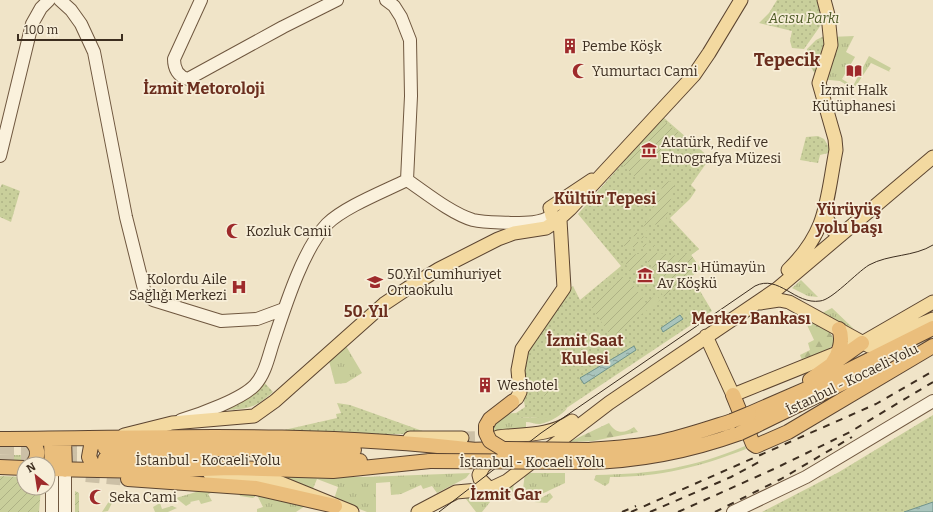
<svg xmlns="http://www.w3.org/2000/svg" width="933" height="512" font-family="Bitter,serif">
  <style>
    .grass { fill: url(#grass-tufts) }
    .forest { fill: url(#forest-firs) }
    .park { fill: url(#park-dots) }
    .garden { fill: url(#garden-furrows) }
    .water { fill: url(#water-ripples); stroke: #6f938a }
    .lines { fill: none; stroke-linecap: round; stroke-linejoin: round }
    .primary-tunnel { stroke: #ccc0a6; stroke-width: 13; stroke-dasharray: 13 6; stroke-linecap: butt }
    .trunk-tunnel { stroke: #ccc0a6; stroke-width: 14; stroke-dasharray: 14 7; stroke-linecap: butt }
    .secondary-casing { stroke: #6f573f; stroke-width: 14 }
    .primary-casing { stroke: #5b4430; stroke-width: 15 }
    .trunk-casing { stroke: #5b4430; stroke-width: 16 }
    .secondary { stroke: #faf1dc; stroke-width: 12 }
    .primary { stroke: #f3d9a0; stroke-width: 13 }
    .trunk { stroke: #eabe7c; stroke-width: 14 }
    .tram { stroke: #3d2e20; stroke-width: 1 }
    .rail { stroke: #3d2e20; stroke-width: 2; stroke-dasharray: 7 7; stroke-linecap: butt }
    .trunk-bridge-casing { stroke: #5b4430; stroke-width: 16; stroke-linecap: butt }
    .trunk-bridge { stroke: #eabe7c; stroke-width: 14 }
    .labels { text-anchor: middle; stroke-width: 3.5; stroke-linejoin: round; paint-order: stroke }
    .park-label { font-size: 14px; font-style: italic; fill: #4d5a26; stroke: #f7eed8 }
    .poi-label { font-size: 14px; fill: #3d2e20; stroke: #f7eed8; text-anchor: start }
    .street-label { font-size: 14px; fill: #3d2e20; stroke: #f7eed8 }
    .quarter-label { font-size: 16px; font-weight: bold; fill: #6b2e1e; stroke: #f7eed8 }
    .district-label { font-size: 18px; font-weight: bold; fill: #6b2e1e; stroke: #f7eed8 }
  </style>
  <defs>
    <pattern id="grass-tufts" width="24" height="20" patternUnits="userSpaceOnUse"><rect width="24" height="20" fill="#c9cf9b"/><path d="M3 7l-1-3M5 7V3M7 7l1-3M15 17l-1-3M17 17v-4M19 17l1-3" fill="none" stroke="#aeb285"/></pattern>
    <pattern id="forest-firs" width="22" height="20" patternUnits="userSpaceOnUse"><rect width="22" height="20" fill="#c9cf9b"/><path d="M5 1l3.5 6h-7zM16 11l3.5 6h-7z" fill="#aeb285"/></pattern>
    <pattern id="park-dots" width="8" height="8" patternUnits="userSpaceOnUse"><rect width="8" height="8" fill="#c9cf9b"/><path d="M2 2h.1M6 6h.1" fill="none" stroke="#aeb285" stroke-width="1.8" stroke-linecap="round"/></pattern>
    <pattern id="garden-furrows" width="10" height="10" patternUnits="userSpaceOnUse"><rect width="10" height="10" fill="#c9cf9b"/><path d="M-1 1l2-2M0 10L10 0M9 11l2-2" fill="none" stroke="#aeb285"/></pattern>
    <pattern id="water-ripples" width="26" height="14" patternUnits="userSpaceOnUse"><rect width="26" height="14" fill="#a9c4bc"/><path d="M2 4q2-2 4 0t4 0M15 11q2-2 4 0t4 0" fill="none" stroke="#8ba098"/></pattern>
  </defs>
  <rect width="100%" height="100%" fill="#f0e4c8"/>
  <path class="grass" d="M854,36L846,52L855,57L842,79L853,86L869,56L891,68L889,71L890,72L871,63L854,89L840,81L819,79L830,37Z
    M801,280L818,297L808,296L792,288Z
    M832,308L854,329L822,313Z
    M346,346L362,373L346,383L335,384L329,361Z
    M567,408C564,414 547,424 539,424C534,424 531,422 526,422V431L493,433L490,426L502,414L516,413V418C535,418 550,417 567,408Z
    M745,446L746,449C700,467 660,477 610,477L609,483L605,486L594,480L596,475C652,474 693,468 745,446Z
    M0,455H23V460H0Z
    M470,473L466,478L437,493L432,486L423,489L421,485L401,494L391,495L390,482L376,483V512H367L334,499L338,487L317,479L312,491L278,476L365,477Z
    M525,473H565V483L531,499L523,489Z
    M514,482L513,491L509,497L502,498L496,493Z
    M206,489L230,492L211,493L208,494L212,501L201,504L199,500L190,502L191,503L186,506L176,498Z
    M254,492L305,506L296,512H257V509L263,507L257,495L253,498L240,496L239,493Z
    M550,493L553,497L547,503L534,502Z
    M486,495L490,502L482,512H476L466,499L469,496Z
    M160,503L162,509L172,506L177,508L168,512H155L153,507Z"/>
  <path class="forest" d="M801,312C812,320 835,329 834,344L826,351L802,360L800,355L810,350L808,343L814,340Z
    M609,423C616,434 624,434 634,427L638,432L593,441L569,442Z"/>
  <path class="park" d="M777,0H824L828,15L804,49L792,48L790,41L792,31L759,23L769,13Z
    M830,33L819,79C811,69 807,62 807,49L816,40Z
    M663,117L710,158L691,185L696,190L690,199L670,218L699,249L691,255L701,269L691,276L712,311L565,409L549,417L516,418V413L525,407L522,389L524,355L568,289L573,286L580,300L621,266L578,214Z
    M818,136L824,139L832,152L820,155L818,163L800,160L806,137Z
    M2,184L20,191L11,222L0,217V188Z
    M262,380L273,392C252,411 244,409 218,410Z
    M337,403L350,405L431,434H285L284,430L337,418L336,414L341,413Z
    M933,415V502L904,512H762L839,472Z"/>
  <path class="garden" d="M662,119L681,135L639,180L621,164Z
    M665,181L675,182L665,224L649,225L646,232L643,228Z
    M631,229L651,241L629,235Z
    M625,239L661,247H624Z
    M697,247L699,249L691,255L701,269L664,297L660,291L663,289L655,278L658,275L646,259L630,271L625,263L630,255C640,254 650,252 659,253C676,255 683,260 697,247Z
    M622,277L626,281L629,279L646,303L656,295L660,300L612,337L591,307Z
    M540,389L543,391H548L550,398L536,392Z
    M0,476L24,477V488H41L39,512H0Z
    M75,491L79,493V512H75Z
    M115,492L117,493L108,511L102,512Z"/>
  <path class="water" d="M680,315L683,319L663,332L661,328Z
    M634,346L636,350L584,384L580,378Z
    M933,502V512H904Z"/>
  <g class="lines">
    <path class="primary-tunnel" d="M462,438L498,437"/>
    <path class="trunk-tunnel" d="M0,447L102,448
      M0,458L102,459
      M86,475L128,479"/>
    <defs>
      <path id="secondary" d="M60,0L71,10L81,24L94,52L126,217L145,293L153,300L221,321L257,319L284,309
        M201,0L174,59C174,68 178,77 188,79L283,27L337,0
        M386,0L394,6L401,17L410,40L411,96L407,180
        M0,156L32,24L41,8L49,0
        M407,180C426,193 452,214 473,220C486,223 500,222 513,223C527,223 540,223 552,216
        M181,420C201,414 242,399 255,385C266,373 269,354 274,340C285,307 303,249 327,224C344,207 385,191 407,180
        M52,512V470
        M65,512V470
        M733,512L806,477L933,401"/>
      <path id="primary" d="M562,200L568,204L570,209L558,220L552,216L550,208Z
        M562,200L592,180
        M570,209L694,75L709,53L741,0
        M824,213L833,230L841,235
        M788,270C828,231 826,202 836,150L835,139L819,83L831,45L828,15L824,0
        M760,303L779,300L789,302L869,346L933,319
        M706,336L733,395L862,343L933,302
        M512,402L517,398L520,392L518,370L522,349L564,288L560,220
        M124,435L172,423L254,416L275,401L384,304L408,288L439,269L498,239L514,233L546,228L558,220
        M498,437C523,434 550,436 572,421
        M410,438H462
        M210,474L271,479L352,512
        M490,489L480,479L479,475L483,467L494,457
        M418,512L456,492L490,489L507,481L609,403L777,289L933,157"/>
      <path id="trunk" d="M832,364C839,354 844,340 839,329
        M810,380L862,343
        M733,395L753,444L756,446L788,432L933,346
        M749,414L841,374L933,328
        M486,426L490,419L512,402
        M755,426L845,382
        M0,439C158,438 317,431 474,450
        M29,439C38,446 40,455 33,464
        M51,439L52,470
        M64,439L65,470
        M105,448L354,450
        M465,450L503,449
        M589,450C614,448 639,447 664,441C687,436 710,428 732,421
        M105,459L200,460
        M281,460L360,461
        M587,462C640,461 690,451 740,433
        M0,467L24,468
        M48,469L148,471L230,468L333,471L430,461
        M98,470L93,465L89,457L91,446L100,438
        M128,479L256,488L335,506"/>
    </defs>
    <use href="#secondary" class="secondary-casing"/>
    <use href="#primary" class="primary-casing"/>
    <use href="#trunk" class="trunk-casing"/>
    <use href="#secondary" class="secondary"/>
    <use href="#primary" class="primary"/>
    <use href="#trunk" class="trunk"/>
    <path class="tram" d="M439,512L541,433L755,286C779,274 795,305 820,301C832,300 856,273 869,265C889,254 914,257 933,245"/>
    <path class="rail" d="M622,512L636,506
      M631,512L876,404L933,371
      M650,512L731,477L759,462
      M678,512L776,468L850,432L933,382
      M715,512L781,479L852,437"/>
    <defs>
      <path id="trunk-bridge" d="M732,421L749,414
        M486,426V433L490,441L503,449L589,450
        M740,433L755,426
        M430,461L587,462"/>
    </defs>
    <use href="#trunk-bridge" class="trunk-bridge-casing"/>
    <use href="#trunk-bridge" class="trunk-bridge"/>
  </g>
  <defs>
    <symbol id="building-bare" viewBox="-9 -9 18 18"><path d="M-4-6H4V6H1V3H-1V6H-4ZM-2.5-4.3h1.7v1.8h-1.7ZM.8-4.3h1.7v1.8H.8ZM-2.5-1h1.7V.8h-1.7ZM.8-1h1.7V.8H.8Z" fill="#9e2a2b" stroke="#f7eed8" stroke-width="2.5" paint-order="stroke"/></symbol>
    <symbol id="mosque-bare" viewBox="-9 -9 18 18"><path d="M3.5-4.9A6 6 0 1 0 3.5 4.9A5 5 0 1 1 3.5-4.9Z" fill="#9e2a2b" stroke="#f7eed8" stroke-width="2.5" paint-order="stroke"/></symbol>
    <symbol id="library-bare" viewBox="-9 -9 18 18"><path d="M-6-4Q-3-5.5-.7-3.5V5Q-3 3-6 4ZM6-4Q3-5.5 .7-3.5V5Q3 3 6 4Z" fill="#9e2a2b" stroke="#f7eed8" stroke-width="2.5" paint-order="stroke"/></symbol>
    <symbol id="museum-bare" viewBox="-9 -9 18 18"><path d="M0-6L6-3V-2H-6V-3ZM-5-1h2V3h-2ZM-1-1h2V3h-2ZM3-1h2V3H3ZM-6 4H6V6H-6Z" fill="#9e2a2b" stroke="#f7eed8" stroke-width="2.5" paint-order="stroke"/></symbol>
    <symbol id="school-bare" viewBox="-9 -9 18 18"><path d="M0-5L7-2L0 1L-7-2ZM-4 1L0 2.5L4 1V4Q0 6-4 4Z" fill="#9e2a2b" stroke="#f7eed8" stroke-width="2.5" paint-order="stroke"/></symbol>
    <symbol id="hospital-bare" viewBox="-9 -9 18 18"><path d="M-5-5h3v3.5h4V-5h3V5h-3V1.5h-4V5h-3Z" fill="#9e2a2b" stroke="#f7eed8" stroke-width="2.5" paint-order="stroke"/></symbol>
  </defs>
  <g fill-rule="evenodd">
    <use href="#building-bare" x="559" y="35" width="22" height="22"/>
    <use href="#mosque-bare" x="569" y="60" width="22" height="22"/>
    <use href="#library-bare" x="843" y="60" width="22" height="22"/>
    <use href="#museum-bare" x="638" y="139" width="22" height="22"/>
    <use href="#mosque-bare" x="223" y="220" width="22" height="22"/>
    <use href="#museum-bare" x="634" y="264" width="22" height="22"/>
    <use href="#school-bare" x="364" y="271" width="22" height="22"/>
    <use href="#hospital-bare" x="228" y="276" width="22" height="22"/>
    <use href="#building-bare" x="474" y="374" width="22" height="22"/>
    <use href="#mosque-bare" x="86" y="486" width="22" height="22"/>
  </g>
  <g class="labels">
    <g class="park-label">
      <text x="804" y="23">Acısu Parkı</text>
    </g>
    <g class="poi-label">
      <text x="582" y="51">Pembe Köşk</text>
      <text x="592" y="76">Yumurtacı Cami</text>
      <text x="854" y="95" text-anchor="middle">İzmit Halk<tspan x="854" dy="16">Kütüphanesi</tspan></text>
      <text x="661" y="147">Atatürk, Redif ve<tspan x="661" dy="16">Etnografya Müzesi</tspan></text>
      <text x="246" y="236">Kozluk Camii</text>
      <text x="657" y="272">Kasr-ı Hümayün<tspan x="657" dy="16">Av Köşkü</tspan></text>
      <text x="387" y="279">50.Yıl Cumhuriyet<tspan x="387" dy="16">Ortaokulu</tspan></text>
      <text x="227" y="284" text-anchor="end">Kolordu Aile<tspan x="227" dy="16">Sağlığı Merkezi</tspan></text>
      <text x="497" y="390">Weshotel</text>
      <text x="109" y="502">Seka Cami</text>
    </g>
    <g class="street-label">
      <text transform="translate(852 379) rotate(-26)" y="5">İstanbul - Kocaeli Yolu</text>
      <text x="208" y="465">İstanbul - Kocaeli Yolu</text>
      <text x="532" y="467">İstanbul - Kocaeli Yolu</text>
    </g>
    <g class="quarter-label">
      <text x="204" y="94">İzmit Metoroloji</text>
      <text x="605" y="204">Kültür Tepesi</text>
      <text x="849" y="215">Yürüyüş<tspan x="849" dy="18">yolu başı</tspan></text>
      <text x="366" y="317">50. Yıl</text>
      <text x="751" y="324">Merkez Bankası</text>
      <text x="585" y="346">İzmit Saat<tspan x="585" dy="18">Kulesi</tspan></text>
      <text x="506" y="500">İzmit Gar</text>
    </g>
    <g class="district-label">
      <text x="787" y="66">Tepecik</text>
    </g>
  </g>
  <g transform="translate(36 476) rotate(330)"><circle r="19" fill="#f7eed8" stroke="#ada18e"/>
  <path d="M0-3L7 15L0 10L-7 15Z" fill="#9e2a2b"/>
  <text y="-6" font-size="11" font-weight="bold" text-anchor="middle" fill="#3d2e20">N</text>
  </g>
  <path d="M18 34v6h104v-6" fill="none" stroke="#3d2e20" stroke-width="2"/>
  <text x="24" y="34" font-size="12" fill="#3d2e20" stroke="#f7eed8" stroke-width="3" paint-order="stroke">100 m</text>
</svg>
